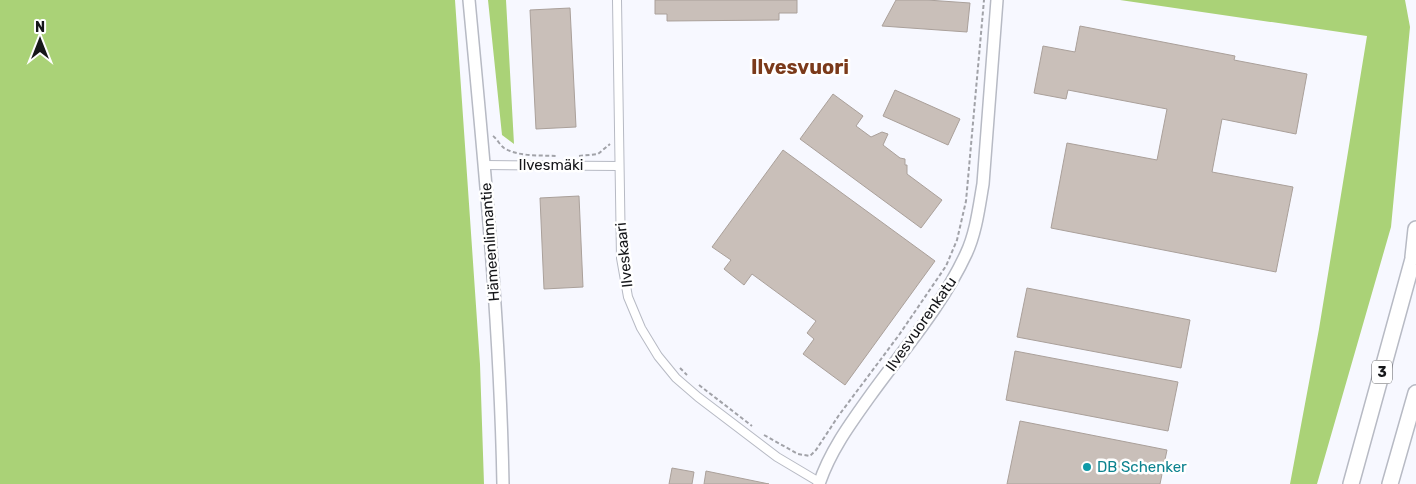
<svg xmlns="http://www.w3.org/2000/svg" width="1416" height="484" font-family="Rubik,sans-serif">
  <style>
    .forest { fill: #aad277 }
    .building { fill: #c9bfb9; stroke: #aaa09a }
    .lines { fill: none; stroke-linecap: round; stroke-linejoin: round }
    .street-casing { stroke: #b7bac4; stroke-width: 10 }
    .secondary-casing { stroke: #b7bac4; stroke-width: 14 }
    .highway-casing { stroke: #b7bac4; stroke-width: 18 }
    .path { stroke: #a1a2a8; stroke-width: 2; stroke-dasharray: 4 2.5; stroke-linecap: butt }
    .street { stroke: #fff; stroke-width: 8 }
    .secondary { stroke: #fff; stroke-width: 11 }
    .highway { stroke: #fff; stroke-width: 15 }
    .culture-dot { fill: #0f9aa8; stroke: #fff; stroke-width: 2 }
    .labels { text-anchor: middle; stroke-width: 5; stroke-linejoin: round; paint-order: stroke }
    .shield { fill: #fff; stroke: #5c5d5f; stroke-width: 1 }
    .shield-label { font-size: 14px; font-weight: bold; fill: #16171a }
    .street-label { font-size: 15px; fill: #16171a; stroke: #fff }
    .culture-label { font-size: 15px; fill: #0d838f; stroke: #fff; text-anchor: start }
    .district-label { font-size: 20px; font-weight: bold; fill: #7b3a1a; stroke: #fff }
  </style>
  <rect width="100%" height="100%" fill="#f7f8ff"/>
  <path class="forest" d="M0,0H455L480,364L484,484H0Z
    M488,0H506L514,144L502,135Z
    M1120,0H1405L1410,27L1391,227L1317,484H1290L1319,329L1367,36Z"/>
  <path class="building" d="M655,0H797V13H779V20L667,21V14H655Z
    M896,0H927L970,3L967,32L882,26Z
    M570,8L576,127L536,129L530,10Z
    M1080,26L1235,56L1234,60L1307,74L1296,134L1222,119L1212,172L1293,187L1276,272L1051,228L1067,143L1157,160L1167,109L1068,90L1066,99L1034,93L1043,46L1075,52Z
    M895,90L960,119L948,145L883,116Z
    M833,94L863,116L856,126L871,137L882,132L888,134L883,145L900,158L905,159V165H907V174L942,200L921,228L800,139Z
    M783,150L935,261L845,385L803,354L814,339L807,333L816,321L752,274L744,285L724,269L731,260L712,247Z
    M579,196L583,287L544,289L540,198Z
    M1027,288L1190,320L1181,368L1017,337Z
    M1015,351L1178,382L1168,431L1006,400Z
    M1020,421L1167,450L1160,484H1007Z
    M672,468L694,472L692,484H669Z
    M706,471L769,484H704Z"/>
  <g class="lines">
    <defs>
      <path id="street" d="M617,0L621,258L628,297L641,328L658,356L676,378L698,397L777,457L819,482
        M484,165L619,166"/>
      <path id="secondary" d="M469,0C484,161 500,322 503,484
        M819,484C830,451 850,424 870,396C903,350 942,306 966,254C976,233 979,207 983,184L997,0"/>
      <path id="highway" d="M1413,257L1416,229
        M1351,484L1416,248
        M1390,484L1416,393"/>
    </defs>
    <use href="#street" class="street-casing"/>
    <use href="#secondary" class="secondary-casing"/>
    <use href="#highway" class="highway-casing"/>
    <path class="path" d="M493,136C497,139 500,145 504,148C519,157 539,155 556,156
      M579,156L598,154L610,144
      M680,368L687,375
      M699,385L752,426
      M764,435L798,454L810,456L816,450L839,415L899,335L946,266L957,240L966,201L984,0"/>
    <use href="#street" class="street"/>
    <use href="#secondary" class="secondary"/>
    <use href="#highway" class="highway"/>
  </g>
  <circle class="culture-dot" cx="1087" cy="467" r="5"/>
  <g class="labels">
    <rect class="shield" x="1372" y="360.5" width="20" height="23" rx="4"/>
    <g class="shield-label">
      <text x="1382" y="377">3</text>
    </g>
    <g class="street-label">
      <text x="551" y="170">Ilvesmäki</text>
      <text transform="translate(490 242) rotate(-94)" y="5">Hämeenlinnantie</text>
      <text transform="translate(624 255) rotate(-96)" y="5">Ilveskaari</text>
      <text transform="translate(921 324) rotate(-55)" y="5">Ilvesvuorenkatu</text>
    </g>
    <g class="culture-label">
      <text x="1097" y="472">DB Schenker</text>
    </g>
    <g class="district-label">
      <text x="800" y="74">Ilvesvuori</text>
    </g>
  </g>
  <g transform="translate(40 40)" stroke="#ffffff" stroke-width="4" paint-order="stroke">
  <path d="M0-4L9 19L0 12L-9 19Z" fill="#16171a"/>
  <text y="-8" font-size="14" font-weight="bold" text-anchor="middle" fill="#16171a">N</text>
  </g>
</svg>
